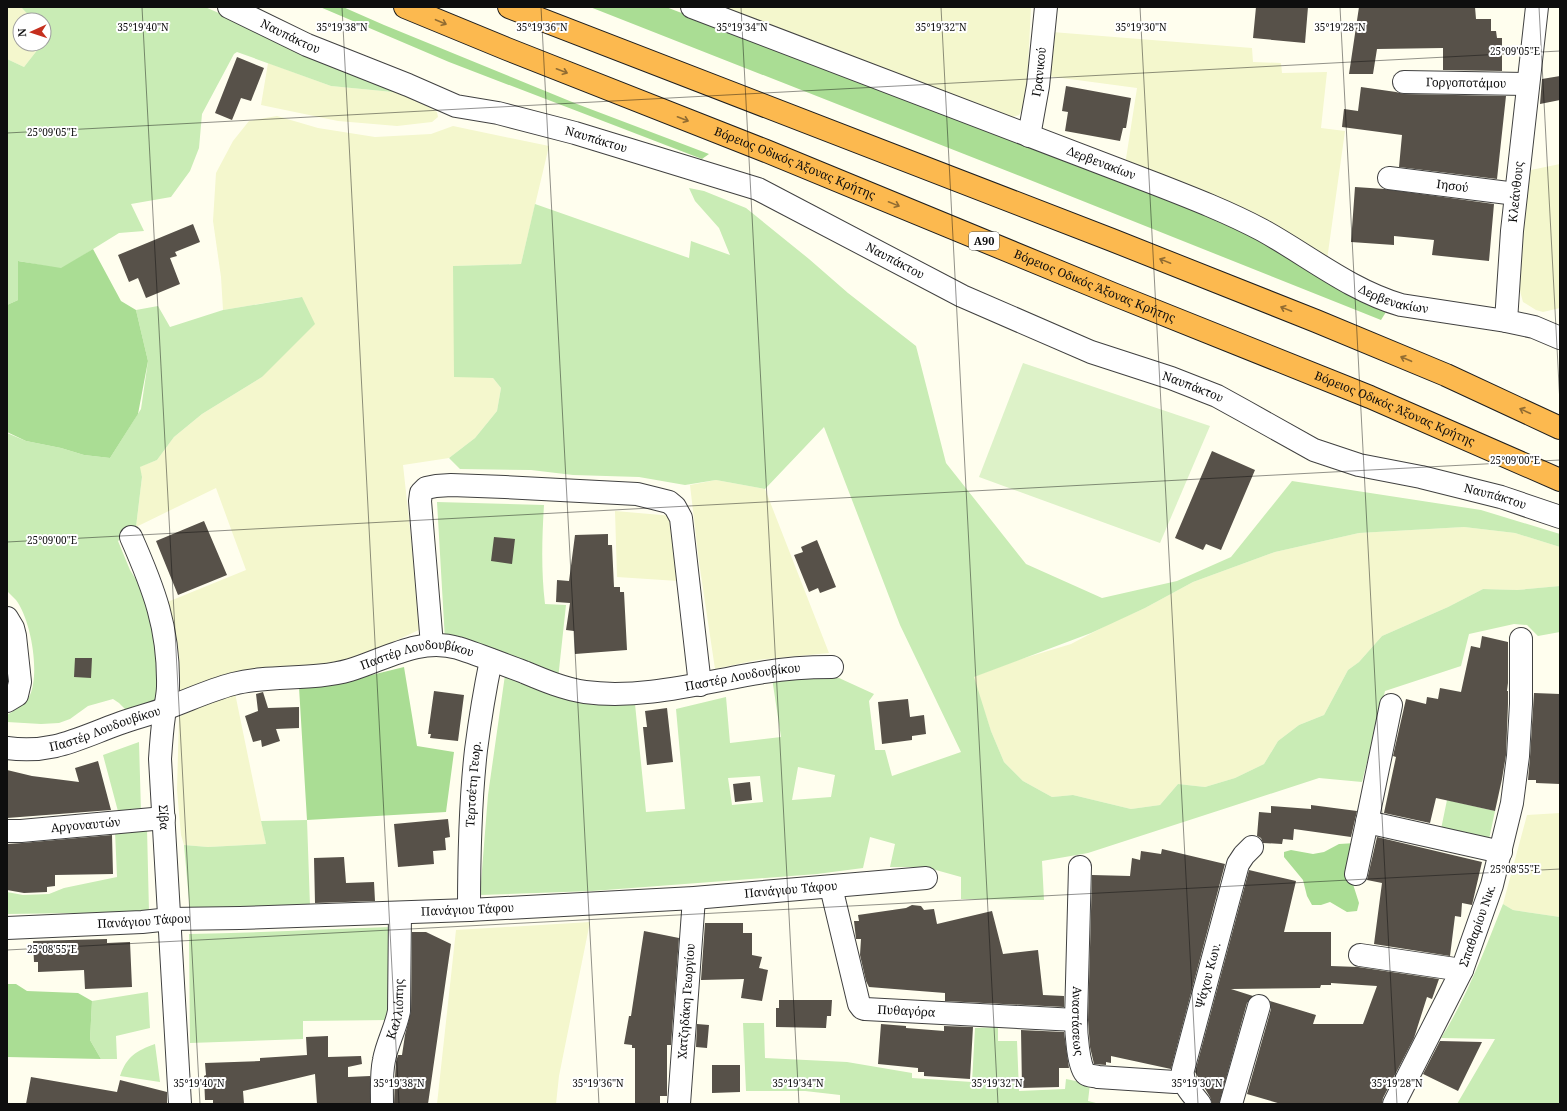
<svg xmlns="http://www.w3.org/2000/svg" width="1567" height="1111" font-family="'Noto Serif',serif">
  <style>
    .farmland { fill: #f4f7cd }
    .green { fill: #c9ecb5; fill-rule: evenodd }
    .forest { fill: #aadd94 }
    .pitch { fill: #ddf2c8 }
    .building { fill: #575149 }
    .lines { fill: none; stroke-linecap: round; stroke-linejoin: round }
    .minor-casing { stroke: #414141; stroke-width: 24 }
    .motorway-casing { stroke: #1f1f1f; stroke-width: 24 }
    .minor { stroke: #fff; stroke-width: 22 }
    .motorway { stroke: #fcb94f; stroke-width: 22 }
    .oneway { stroke: #916c32 }
    .ticks { fill: none; stroke: #0e0e0e; stroke-width: 1; stroke-opacity: 0.45 }
    .labels { text-anchor: middle; stroke-width: 4; stroke-linejoin: round; paint-order: stroke }
    .shield { fill: #fff; stroke: #565656; stroke-width: 1 }
    .shield-label { font-size: 11px; font-weight: bold; fill: #0e0e0e }
    .street-label { font-size: 12px; fill: #0e0e0e; stroke: #fff }
    .ticks-label { font-size: 10px; text-anchor: middle; fill: #0e0e0e; stroke: #fff; stroke-width: 4; stroke-linejoin: round; paint-order: stroke }
  </style>
  <rect width="100%" height="100%" fill="#fffeee"/>
  <path class="farmland" d="M7,7H21L33,20H20V44H42L24,67L7,59Z
    M721,7H1031L1027,87L1025,105L1019,115L1010,118Z
    M1052,32L1252,48L1253,62L1281,63L1282,73L1327,72L1321,128L1345,131L1327,260L1125,165L1137,88L1047,76Z
    M268,63L331,86L403,93L437,112L438,117L432,122L397,126L338,121L261,105Z
    M277,116L318,128L375,137L431,134L453,126L549,146L521,264L453,266L493,378L501,388L497,411L475,438L449,458L403,465L421,629L356,659L176,696L165,603L246,570L216,488L136,527L142,477L139,467L157,460L174,437L202,414L262,377L301,297L223,310L221,277L213,221L216,173L233,141L249,121Z
    M1560,164V308L1543,312L1536,310L1523,302L1518,284L1526,171Z
    M716,480L765,489L829,653L757,660L715,669L699,562L690,485Z
    M615,511L673,516L678,581L617,577Z
    M1464,527L1515,533L1560,547V586L1517,590L1483,589L1448,607L1382,636L1359,662L1348,670L1324,715L1299,725L1278,741L1264,764L1235,778L1205,787L1178,784L1160,805L1131,809L1073,795L1052,797L1023,781L1004,762L991,731L973,677L1018,660L1071,644L1109,624L1145,608L1193,582L1275,552L1359,533Z
    M235,693L266,844L208,847L184,845L181,835L177,790L179,717L206,701Z
    M1560,813V917L1513,910L1503,904L1527,815Z
    M590,922L559,1076L556,1104H437L456,930Z"/>
  <path class="green" d="M21,7H205L403,93L331,86L237,52L234,54L202,114L199,148L190,171L171,197L131,204L144,231L119,233L61,269L19,261L18,300L7,305V59L24,67L42,44H44V41L48,36L44,31V20H33Z
    M689,188L704,191L746,208L809,259L848,293L916,346L946,463L1026,564L1102,598L1177,581L1231,557L1292,481L1481,510L1560,534V547L1515,533L1464,527L1359,533L1275,552L1193,582L1145,608L1091,633L974,677L991,731L1004,762L1023,781L1052,797L1073,795L1131,809L1160,805L1178,784L1205,787L1235,778L1264,764L1278,741L1299,725L1324,715L1348,670L1359,662L1382,636L1448,607L1483,589L1517,590L1560,586V632L1538,636L1527,625L1514,624L1469,634L1461,666L1385,691L1362,782L1319,778L1088,853L1042,861L1044,900L961,899V877L925,867H890L895,844L870,837L863,868L817,874L592,891L480,895L488,795L505,675L593,705L635,704L646,812L685,809L676,709L726,697L730,743L781,737L772,678L814,676L839,678L874,694L869,701L875,750H885L892,776L961,752L900,625L824,427L765,489L716,480L685,485L639,477L573,475L531,470L460,469L449,458L475,438L497,411L501,388L493,378L454,377L453,266L521,264L535,204L689,258L691,241L730,255L719,228L695,201ZM798,767L835,775L831,797L792,800ZM760,776L763,802L732,805L728,778Z
    M302,297L315,324L262,377L202,414L174,437L157,460L140,467L142,477L136,527L118,541L130,570L142,589L149,606L161,677V698C149,708 140,709 125,709L119,703L113,699L88,706L70,719L59,723L41,724L7,722V715C14,711 26,703 30,695C40,672 31,620 16,600C13,597 10,594 7,591V433L26,441L61,448L84,455L110,458L141,409L148,361L136,310L158,306L170,327L223,310Z
    M437,502L544,505C542,538 541,570 545,604L566,605L558,679L445,640Z
    M139,742L141,812L119,815L103,755Z
    M1447,800L1495,811L1488,844L1440,834Z
    M307,820L310,906L190,912L184,845L208,847L266,844L261,821Z
    M147,828L149,912L7,914V892L23,895L49,894L64,888L117,877L115,831Z
    M1503,904L1513,910L1560,917V1104H1457L1495,1039L1441,1038C1467,997 1485,949 1503,904Z
    M390,927L389,1020L303,1021V1039L190,1043L189,934C256,933 323,929 390,927Z
    M148,992L150,1028L116,1036L117,1059H101L90,1040L92,1001Z
    M743,1023H764L765,1058L847,1062L912,1073V1078L972,1082L975,1028L998,1027V1041H1017L1019,1091L1065,1089L1066,1079L1090,1084L1088,1101L1100,1104H840V1095L805,1091H746Z
    M155,1044L160,1082L120,1076C127,1056 136,1051 155,1044Z"/>
  <path class="forest" d="M320,7H343L384,25L577,104L709,154L702,159L449,62Z
    M590,7H666L1151,192L1251,235L1328,280L1352,297L1386,312L1381,320L1020,176Z
    M93,249L121,301L136,310L148,361L138,414L110,458L84,455L61,448L26,441L7,432V305L18,300V261L61,268Z
    M404,667L417,746L454,752L446,812L307,820L299,687L339,683Z
    M1356,843L1351,878L1359,903L1357,911L1347,912L1330,902L1321,905H1312L1307,896L1303,880L1284,857V852L1291,850L1313,854L1324,852L1339,844Z
    M7,984H16L27,991L78,993L92,1001L90,1040L101,1059L7,1057Z"/>
  <path class="pitch" d="M1023,363L1210,426L1160,543L979,477Z"/>
  <path class="building" d="M1256,7H1308L1305,43L1253,38Z
    M1359,7H1475L1476,19H1491V31H1496L1497,38H1502V71L1443,70V48L1377,49L1373,74H1349Z
    M237,57L264,68L251,101L241,98L232,120L215,113Z
    M1560,76V100L1540,104L1542,79Z
    M1066,86L1131,98L1126,128H1123L1120,141L1065,131L1068,112L1062,111Z
    M1361,87L1396,92L1404,94L1506,96L1497,179L1399,167L1402,135L1342,127L1344,109L1358,111Z
    M1355,187L1385,189L1494,204L1489,261L1432,255L1434,240L1394,236V245L1351,242Z
    M193,224L200,242L175,252L177,256L170,258L180,284L146,298L138,278L129,282L118,255Z
    M1212,451L1255,470L1221,550L1206,544L1203,550L1175,538Z
    M204,521L227,575L178,595L156,541Z
    M608,534V545H612L614,587H620V592H624L627,650L575,654L574,631L566,630L570,603L556,602L557,580L569,581L575,535Z
    M494,537L515,539L512,564L491,561Z
    M817,540L836,587L820,593L818,588L809,592L794,555L803,552L801,547Z
    M1482,636L1508,642V683L1507,691H1508V704L1506,755L1502,779L1495,811L1436,798L1430,823L1384,813L1396,757L1393,756L1406,699L1426,704L1427,697L1438,699L1440,688L1461,692L1471,646L1480,648Z
    M75,658H92L91,678L74,677Z
    M434,691L464,695L458,741L430,738L431,734H428Z
    M263,692L268,708L299,707V728L276,729L280,741L262,747L261,740L253,742L245,716L258,711L256,694Z
    M1534,693L1560,694V784L1536,783V780H1528L1530,757Z
    M908,699L910,717L924,715L926,734L912,736V740L882,744L878,702Z
    M667,708L673,762L647,765L643,727H647L645,711Z
    M98,761L111,810L7,818V770L32,776L79,782L75,768Z
    M750,782L752,800L735,802L733,784Z
    M1311,805L1357,811L1351,837L1294,829L1293,840L1283,839L1282,844L1263,843L1261,838L1257,836L1259,812L1271,813V806L1311,809Z
    M448,819L450,837L445,838L446,850L433,851L434,864L398,867L394,824Z
    M112,835L113,874L55,875V886L47,887V892L24,893L7,890V844L22,843Z
    M1377,837L1482,862L1472,905L1462,903L1461,917L1455,916L1450,956L1374,944L1382,883L1367,880Z
    M1162,849L1225,864L1171,1069L1111,1056V1063L1106,1062V1065L1094,1064L1090,1047L1088,1020L1092,875L1130,876L1132,858L1140,860L1141,851L1161,854Z
    M344,857L346,883L374,882L375,901L315,903L314,858Z
    M1249,870L1296,881L1284,932H1331V966L1358,967L1439,979L1432,999L1427,997L1414,1038L1383,1098L1382,1104H1281L1247,1094L1271,1009L1270,1001L1316,1015L1313,1024H1363L1377,986L1331,983V985H1321L1320,988L1231,989L1253,996L1247,1003L1219,1104H1212L1210,1097L1195,1072Z
    M912,905L921,906L924,910L934,909L937,924L992,911L1003,954L1038,950L1043,995L1064,996V1007L945,1001V993L869,987L866,981L860,955L861,939H856L854,921H859L858,915L906,908Z
    M705,923H743V933H752V955L762,957L759,968L768,970L762,1001L741,998L744,979L701,980Z
    M644,931L679,938L671,1045H667V1096H660V1104H635V1048H632V1045L624,1044L629,1016H631Z
    M412,932H426L451,944L428,1104H394L395,1077L396,1062L398,1055H402L405,1035L411,1011Z
    M107,939V943L130,942L132,987L85,989L84,970L38,972V962H34L33,941Z
    M779,1000H832L831,1016H827L826,1028L776,1027V1008H779Z
    M697,1024L709,1025L707,1048L696,1047Z
    M881,1024L906,1026V1028L944,1031V1026L973,1027L970,1079L924,1076V1072H918V1068L878,1064Z
    M1021,1030L1064,1032L1069,1068H1059V1087L1022,1088Z
    M328,1036V1057L361,1056L362,1064L348,1067V1077L370,1076V1104H317L315,1074L243,1091L244,1104H213V1100H205L204,1076L206,1075L205,1063L260,1061V1058L307,1055L306,1037Z
    M1440,1041L1482,1042L1458,1091L1423,1074Z
    M712,1065H740V1092L712,1093Z
    M31,1077L117,1092L120,1080L167,1092V1104H26Z"/>
  <g class="lines">
    <defs>
      <g id="minor">
        <path id="s1" d="M229,7L307,45L408,85L456,106L498,113L575,133L758,189L962,296L1091,352L1171,378L1217,396L1246,412L1314,450L1359,465L1421,477L1501,497L1560,517"/>
        <path id="s2" d="M692,7L1156,184C1192,198 1228,212 1262,230C1309,256 1350,290 1401,305L1506,321"/>
        <path d="M1537,7L1512,231L1506,321L1534,327L1560,338"/>
        <path id="s3" d="M1404,82L1528,84"/>
        <path id="s4" d="M1029,136L1038,86L1046,7"/>
        <path id="s5" d="M1389,178L1516,194"/>
        <path id="s6" d="M131,537C154,589 169,628 168,686C168,696 165,706 164,716C162,730 161,744 160,759L180,1104"/>
        <path d="M7,618L13,628L15,636L20,682L17,695L7,701"/>
        <path d="M432,645L420,501L421,493L426,488L436,486L451,485L505,487L637,494L669,502L675,507L681,518L700,685"/>
        <path d="M1391,705L1367,822L1501,852"/>
        <path id="s7" d="M7,748C52,754 77,739 118,724C134,718 151,714 167,708C189,700 210,690 233,684C271,674 312,681 350,670C386,659 419,637 458,648C480,655 502,664 524,672C543,680 564,689 585,692C644,700 707,681 765,672C788,668 810,667 832,667"/>
        <path id="s8" d="M7,831H21L164,818"/>
        <path id="s9" d="M1080,867L1076,1020C1076,1030 1078,1068 1086,1074C1089,1076 1094,1076 1098,1077L1175,1082L1183,1081"/>
        <path d="M1356,874L1367,822"/>
        <path id="s10" d="M831,887L859,1004L862,1008L865,1009L1076,1020"/>
        <path id="s11" d="M469,910C469,857 470,803 476,750C480,719 485,689 491,660"/>
        <path id="s12" d="M7,928L142,922L170,919L240,918L469,910L694,898L926,878"/>
        <path d="M1360,955L1462,970"/>
        <path id="s13" d="M382,1104C382,1089 381,1074 384,1060C387,1043 396,1028 399,1011L400,913"/>
        <path id="s14" d="M679,1104L694,898"/>
        <path id="s15" d="M1200,1104C1192,1093 1181,1084 1183,1070L1238,864L1244,855L1252,847"/>
        <path d="M1231,1104L1259,1006"/>
        <path id="s16" d="M1394,1104L1462,970L1492,885L1512,803L1518,756L1521,704V639"/>
      </g>
      <g id="motorway">
        <path id="s17" d="M405,7L507,49L766,151L1113,294L1370,397L1560,480"/>
        <path d="M509,7L1112,240L1316,321L1446,375L1560,428"/>
      </g>
    </defs>
    <use href="#minor" class="minor-casing"/>
    <use href="#motorway" class="motorway-casing"/>
    <use href="#minor" class="minor"/>
    <use href="#motorway" class="motorway"/>
  </g>
  <defs><path id="oneway-shaft" d="M-6 0H5M1.5-3L5.5 0L1.5 3" fill="none" stroke-width="1.6" stroke-linecap="round" stroke-linejoin="round"/></defs>
  <g class="oneway">
    <use href="#oneway-shaft" transform="translate(441 22) rotate(23)"/>
    <use href="#oneway-shaft" transform="translate(562 71) rotate(21)"/>
    <use href="#oneway-shaft" transform="translate(683 119) rotate(21)"/>
    <use href="#oneway-shaft" transform="translate(894 204) rotate(22)"/>
    <use href="#oneway-shaft" transform="translate(1165 261) rotate(-158)"/>
    <use href="#oneway-shaft" transform="translate(1286 309) rotate(-158)"/>
    <use href="#oneway-shaft" transform="translate(1406 359) rotate(-157)"/>
    <use href="#oneway-shaft" transform="translate(1525 411) rotate(-155)"/>
  </g>
  <path class="ticks" d="M142,7L200,1104M342,7L399,1104M541,7L599,1104M741,7L799,1104M941,7L998,1104M1140,7L1198,1104M1340,7L1397,1104M1539,7L1560,404M7,133L1560,51M7,542L1560,460M7,950L1560,869"/>
  <g class="labels">
    <rect class="shield" x="969" y="232" width="30" height="18" rx="3"/>
    <g class="shield-label">
      <text x="984" y="245">Α90</text>
    </g>
    <g class="street-label">
      <text dy="4" stroke="none"><textPath href="#s1" startOffset="68">Ναυπάκτου</textPath></text>
      <text dy="4" stroke="none"><textPath href="#s4" startOffset="65">Γρανικού</textPath></text>
      <text dy="4" stroke="none"><textPath href="#s3" startOffset="62">Γοργοποτάμου</textPath></text>
      <text dy="4" stroke="none"><textPath href="#s1" startOffset="392">Ναυπάκτου</textPath></text>
      <text dy="4" stroke="none"><textPath href="#s2" startOffset="438">Δερβενακίων</textPath></text>
      <text dy="4" stroke="none"><textPath href="#s17" startOffset="420">Βόρειος Οδικός Άξονας Κρήτης</textPath></text>
      <text dy="4" stroke="none"><textPath href="#s5" startOffset="64">Ιησού</textPath></text>
      <text transform="translate(1516 192) rotate(-84)" y="4">Κλεάνθους</text>
      <text dy="4" stroke="none"><textPath href="#s1" startOffset="716">Ναυπάκτου</textPath></text>
      <text dy="4" stroke="none"><textPath href="#s17" startOffset="744">Βόρειος Οδικός Άξονας Κρήτης</textPath></text>
      <text dy="4" stroke="none"><textPath href="#s2" startOffset="762">Δερβενακίων</textPath></text>
      <text dy="4" stroke="none"><textPath href="#s1" startOffset="1040">Ναυπάκτου</textPath></text>
      <text dy="4" stroke="none"><textPath href="#s17" startOffset="1068">Βόρειος Οδικός Άξονας Κρήτης</textPath></text>
      <text dy="4" stroke="none"><textPath href="#s1" startOffset="1364">Ναυπάκτου</textPath></text>
      <text dy="4" stroke="none"><textPath href="#s7" startOffset="425">Παστέρ Λουδουβίκου</textPath></text>
      <text dy="4" stroke="none"><textPath href="#s7" startOffset="761">Παστέρ Λουδουβίκου</textPath></text>
      <text dy="4" stroke="none"><textPath href="#s7" startOffset="101">Παστέρ Λουδουβίκου</textPath></text>
      <text dy="4" stroke="none"><textPath href="#s11" startOffset="126">Τερτσέτη Γεωρ.</textPath></text>
      <text dy="4" stroke="none"><textPath href="#s6" startOffset="287">Σίβα</textPath></text>
      <text dy="4" stroke="none"><textPath href="#s8" startOffset="79">Αργοναυτών</textPath></text>
      <text dy="4" stroke="none"><textPath href="#s12" startOffset="785">Πανάγιου Τάφου</textPath></text>
      <text dy="4" stroke="none"><textPath href="#s12" startOffset="461">Πανάγιου Τάφου</textPath></text>
      <text dy="4" stroke="none"><textPath href="#s12" startOffset="137">Πανάγιου Τάφου</textPath></text>
      <text dy="4" stroke="none"><textPath href="#s16" startOffset="197">Σπαθαρίου Νικ.</textPath></text>
      <text dy="4" stroke="none"><textPath href="#s15" startOffset="137">Ψάχου Κων.</textPath></text>
      <text dy="4" stroke="none"><textPath href="#s14" startOffset="103">Χατζηδάκη Γεωργίου</textPath></text>
      <text dy="4" stroke="none"><textPath href="#s13" startOffset="97">Καλλιόπης</textPath></text>
      <text dy="4" stroke="none"><textPath href="#s10" startOffset="170">Πυθαγόρα</textPath></text>
      <text dy="4" stroke="none"><textPath href="#s9" startOffset="154">Αναστάσεως</textPath></text>
    </g>
  </g>
  <g class="ticks-label">
    <text x="143" y="31">35°19'40"N</text>
    <text x="342" y="31">35°19'38"N</text>
    <text x="542" y="31">35°19'36"N</text>
    <text x="742" y="31">35°19'34"N</text>
    <text x="941" y="31">35°19'32"N</text>
    <text x="1141" y="31">35°19'30"N</text>
    <text x="1340" y="31">35°19'28"N</text>
    <text x="1515" y="55">25°09'05"E</text>
    <text x="52" y="136">25°09'05"E</text>
    <text x="1515" y="464">25°09'00"E</text>
    <text x="52" y="544">25°09'00"E</text>
    <text x="1515" y="873">25°08'55"E</text>
    <text x="52" y="953">25°08'55"E</text>
    <text x="199" y="1087">35°19'40"N</text>
    <text x="399" y="1087">35°19'38"N</text>
    <text x="598" y="1087">35°19'36"N</text>
    <text x="798" y="1087">35°19'34"N</text>
    <text x="997" y="1087">35°19'32"N</text>
    <text x="1197" y="1087">35°19'30"N</text>
    <text x="1397" y="1087">35°19'28"N</text>
  </g>
  <rect width="1567" height="1111" fill="none" stroke="#0e0e0e" stroke-width="16"/>
  <g transform="translate(32 32) rotate(267)"><circle r="19" fill="#ffffff" stroke="#9f9f9f"/>
  <path d="M0-3L7 15L0 10L-7 15Z" fill="#c52f1e"/>
  <text y="-6" font-size="11" font-weight="bold" text-anchor="middle" fill="#0e0e0e">N</text>
  </g>
</svg>
